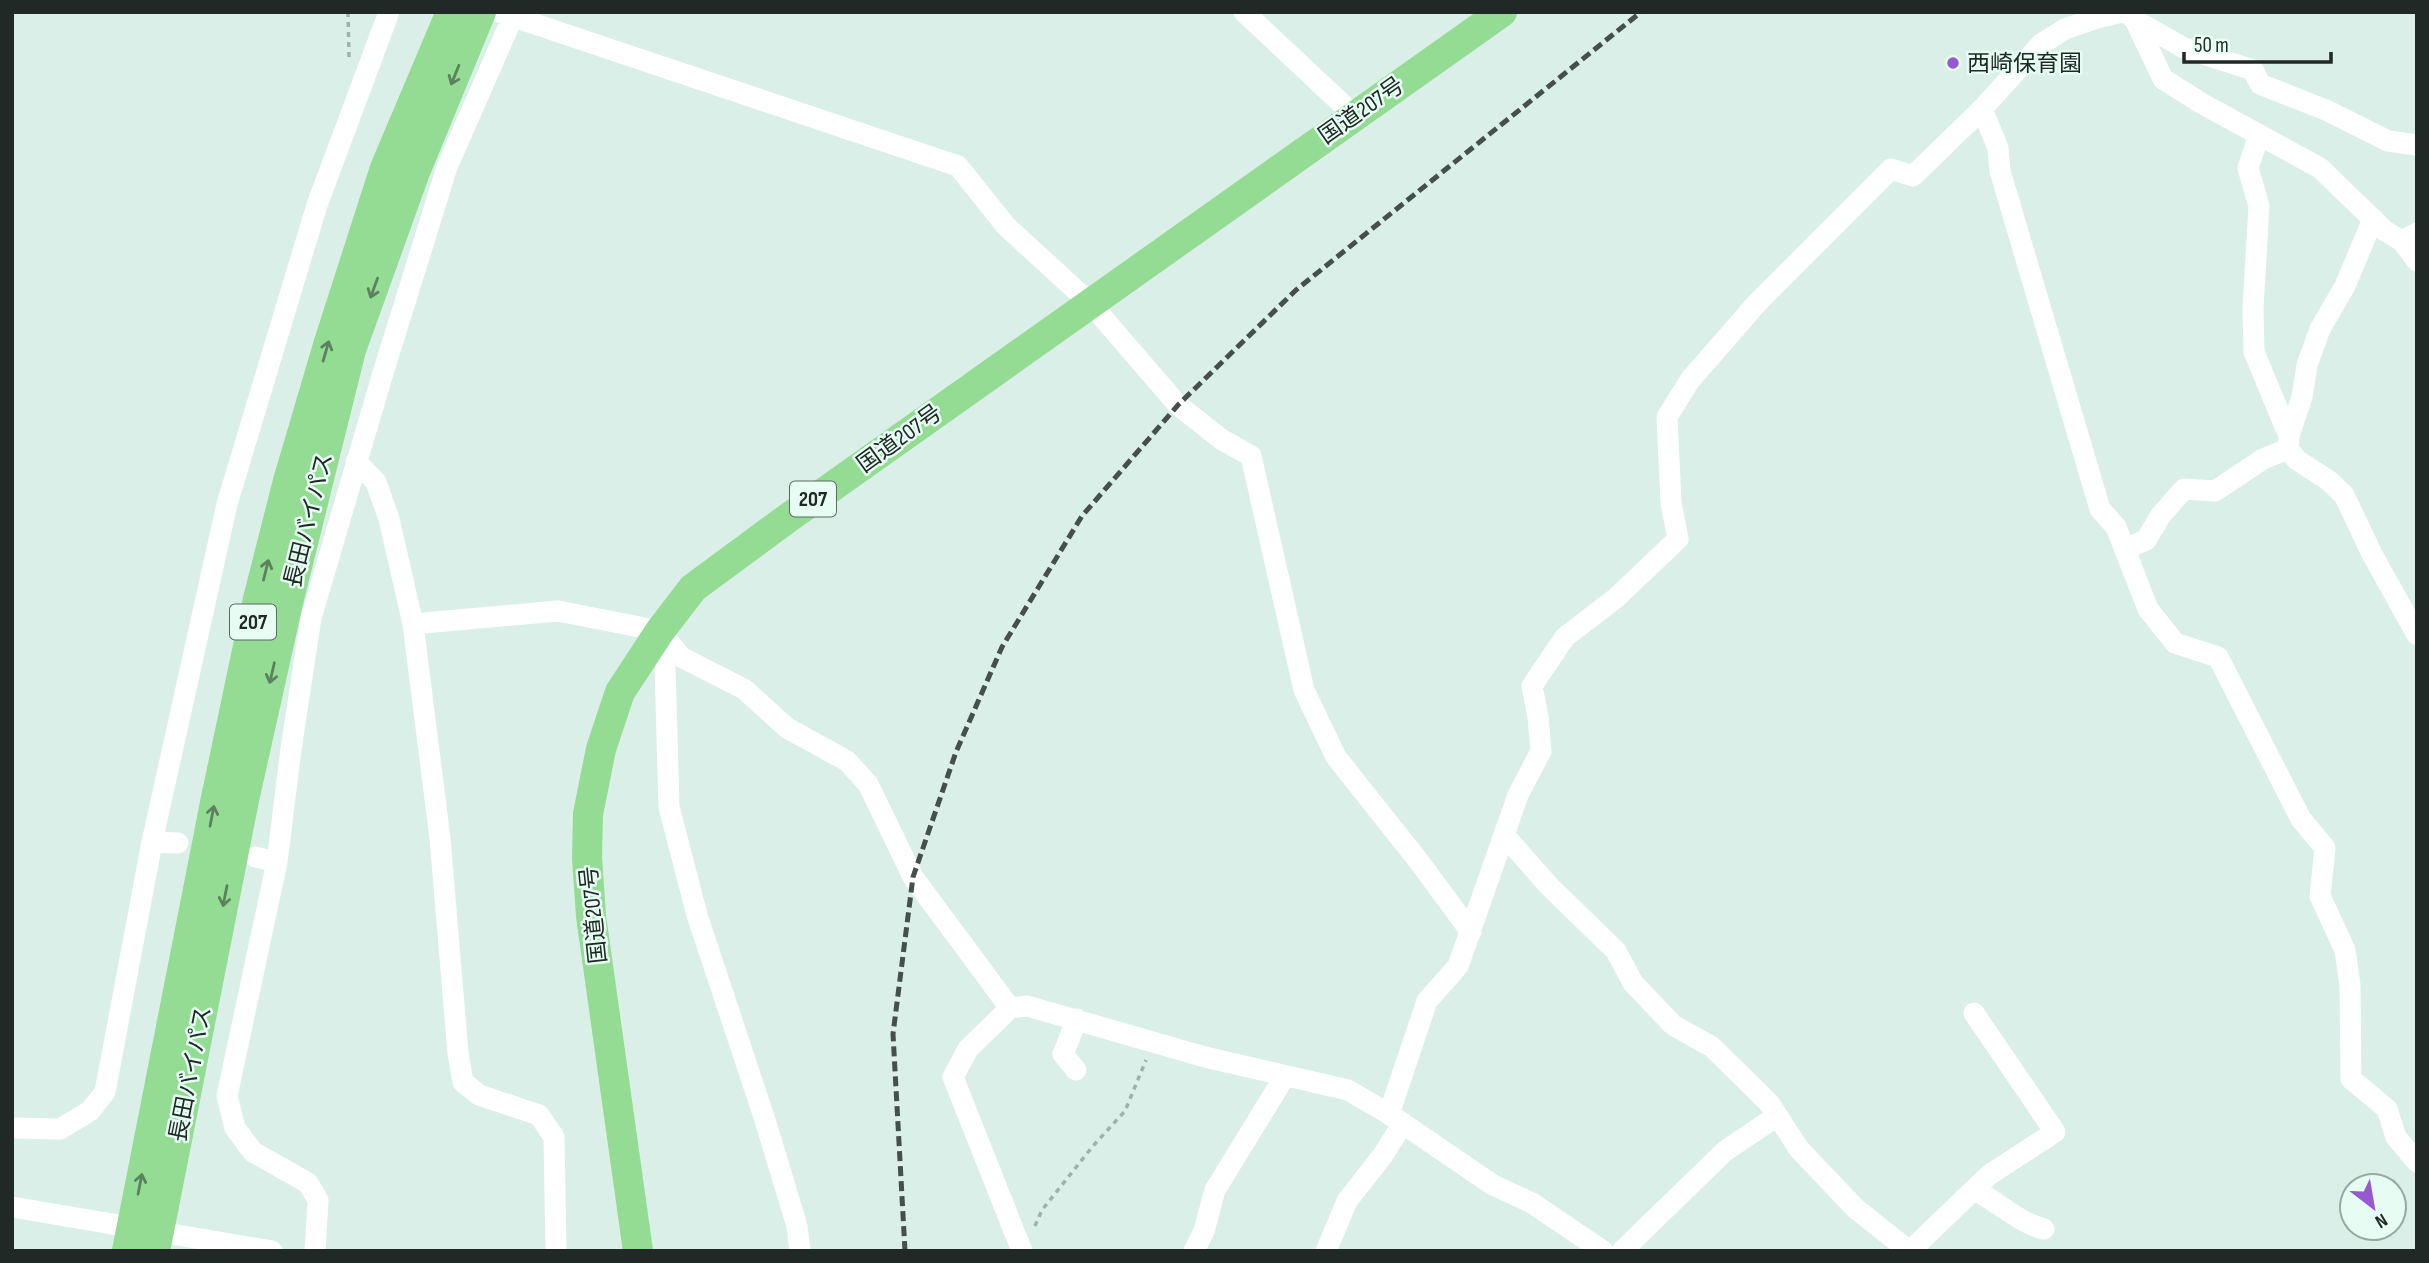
<svg xmlns="http://www.w3.org/2000/svg" width="2429" height="1263" font-family="'Sofia Sans Condensed','Noto Sans JP',sans-serif">
  <style>
    .lines { fill: none; stroke-linecap: round; stroke-linejoin: round }
    .path { stroke: #a0b1ab; stroke-width: 3.5; stroke-dasharray: 5 5; stroke-linecap: butt }
    .minor { stroke: #fff; stroke-width: 21 }
    .highway { stroke: #94db93; stroke-width: 30 }
    .rail { stroke: #454f4b; stroke-width: 5; stroke-dasharray: 10 5; stroke-linecap: butt }
    .oneway { stroke: #5a825c }
    .poi-dot { fill: #9759cf; stroke: #e7fdf4; stroke-width: 2.5 }
    .labels { text-anchor: middle; stroke-width: 5; stroke-linejoin: round; paint-order: stroke }
    .shield { fill: #e7fdf4; stroke: #5c6964; stroke-width: 2 }
    .shield-label { font-size: 21px; font-weight: bold; fill: #212926 }
    .poi-label { font-size: 23px; fill: #212926; stroke: #e7fdf4; text-anchor: start }
    .street-label { font-size: 23px; fill: #212926; stroke: #e7fdf4 }
  </style>
  <rect width="100%" height="100%" fill="#daefe7"/>
  <g class="lines">
    <path class="path" d="M348,12L349,57
      M1035,1226L1042,1210L1093,1146L1125,1111L1146,1060"/>
    <path class="minor" d="M499,12L958,166L1006,226L1091,304L1178,405L1221,439L1251,456L1304,690L1336,757L1417,859L1471,932
      M1244,12L1354,115
      M2126,12L2135,20L2163,79L2201,103L2320,168L2385,231L2402,241L2417,233
      M2135,20L2184,48L2253,70L2260,84L2328,111L2388,141L2417,145
      M1982,109L1998,148L2000,171L2100,509L2116,527L2148,609L2175,643L2218,657L2301,819L2325,848L2320,896L2345,950L2350,985L2351,1079L2387,1109L2396,1137L2417,1162
      M2259,135L2248,168L2259,206L2253,308L2254,352L2289,436
      M2402,241L2417,261
      M2288,449L2297,460L2328,480L2344,495L2372,554L2417,635
      M356,461L376,482L389,519L413,624L440,838L458,1053L463,1082L479,1095L539,1115L554,1137L556,1251
      M2125,549L2146,540L2161,515L2184,489L2215,491L2263,459L2288,449L2289,436L2302,397L2307,365L2320,329L2345,286L2373,219
      M413,624L558,611L660,631L681,657L744,689L787,728L847,761L868,784L913,877L1010,1008
      M660,631L665,666L669,807L697,915L765,1120L797,1226L800,1251
      M1505,836L1549,886L1616,951L1633,983L1673,1025L1712,1047L1769,1103L1799,1149L1855,1208L1909,1251
      M152,842L178,843
      M255,857L277,862
      M1076,1070L1063,1054L1077,1019
      M1389,1114L1427,1001L1458,966L1518,795L1541,751L1538,717L1532,686L1565,637L1616,598L1678,539L1671,503L1667,417L1690,380L1758,302L1891,169L1913,176L1982,109L2041,44L2065,29L2097,18L2122,12
      M12,1128L60,1129L90,1111L105,1092L152,842L227,504L317,205L389,12
      M1974,1190C1999,1202 2017,1222 2044,1229
      M12,1207L272,1251
      M315,1251L318,1200L308,1183L253,1152L235,1128L227,1096L277,862L291,749L311,618L383,373L447,167L515,12
      M1022,1251L953,1077L968,1049L1010,1008L1027,1006L1205,1057L1348,1090L1389,1114L1493,1185L1532,1203L1603,1251
      M1194,1251L1204,1231L1215,1190L1285,1076
      M1326,1251L1347,1201L1383,1155L1403,1123
      M1622,1251L1725,1151L1777,1116
      M1910,1251L1989,1175L2055,1132L1974,1013"/>
    <path class="highway" d="M127,1251L216,798L258,599L288,481L329,342L385,168L451,12
      M155,1251L244,800L288,603L351,350L415,172L481,12
      M638,1251L591,916L587,858L588,814L601,749L620,692L660,631L693,588L788,518L1502,12"/>
    <path class="rail" d="M905,1251L893,1034L913,877L956,752L1002,647L1082,516L1178,405L1296,290L1641,12"/>
  </g>
  <defs><path id="oneway-shaft" d="M-6 0H5M1.5-3L5.5 0L1.5 3" fill="none" stroke-width="1.6" stroke-linecap="round" stroke-linejoin="round" transform="scale(1.75)"/></defs>
  <g class="oneway">
    <use href="#oneway-shaft" transform="translate(455 75) rotate(112)"/>
    <use href="#oneway-shaft" transform="translate(374 288) rotate(110)"/>
    <use href="#oneway-shaft" transform="translate(326 351) rotate(-74)"/>
    <use href="#oneway-shaft" transform="translate(266 570) rotate(-76)"/>
    <use href="#oneway-shaft" transform="translate(272 673) rotate(103)"/>
    <use href="#oneway-shaft" transform="translate(212 816) rotate(-79)"/>
    <use href="#oneway-shaft" transform="translate(225 896) rotate(101)"/>
    <use href="#oneway-shaft" transform="translate(140 1184) rotate(-79)"/>
  </g>
  <circle class="poi-dot" cx="1953" cy="63" r="7"/>
  <g class="labels">
    <g class="shield">
      <rect x="790" y="481.5" width="46" height="35" rx="5"/>
      <rect x="230" y="604.5" width="46" height="35" rx="5"/>
    </g>
    <g class="shield-label">
      <text x="813" y="506">207</text>
      <text x="253" y="629">207</text>
    </g>
    <g class="poi-label">
      <text x="1967" y="71">西崎保育園</text>
    </g>
    <g class="street-label">
      <text transform="translate(1361 110) rotate(-35)" y="8">国道207号</text>
      <text transform="translate(899 438) rotate(-36)" y="8">国道207号</text>
      <text transform="translate(308 520) rotate(-76)" y="8">長田バイパス</text>
      <text transform="translate(593 915) rotate(-96)" y="8">国道207号</text>
      <text transform="translate(190 1074) rotate(-79)" y="8">長田バイパス</text>
    </g>
  </g>
  <rect width="2429" height="1263" fill="none" stroke="#212926" stroke-width="28"/>
  <g transform="translate(2373 1207) rotate(149)"><circle r="33" fill="#e7fdf4" stroke="#98a8a2" stroke-width="2"/>
  <path d="M0-5L12 26L0 18L-12 26Z" fill="#9759cf"/>
  <text y="-10" font-size="19" font-weight="bold" text-anchor="middle" fill="#212926">N</text>
  </g>
  <path d="M2184 52v10h147v-10" fill="none" stroke="#212926" stroke-width="3.5"/>
  <text x="2194" y="52" font-size="21" fill="#212926" stroke="#e7fdf4" stroke-width="5" paint-order="stroke">50 m</text>
</svg>
